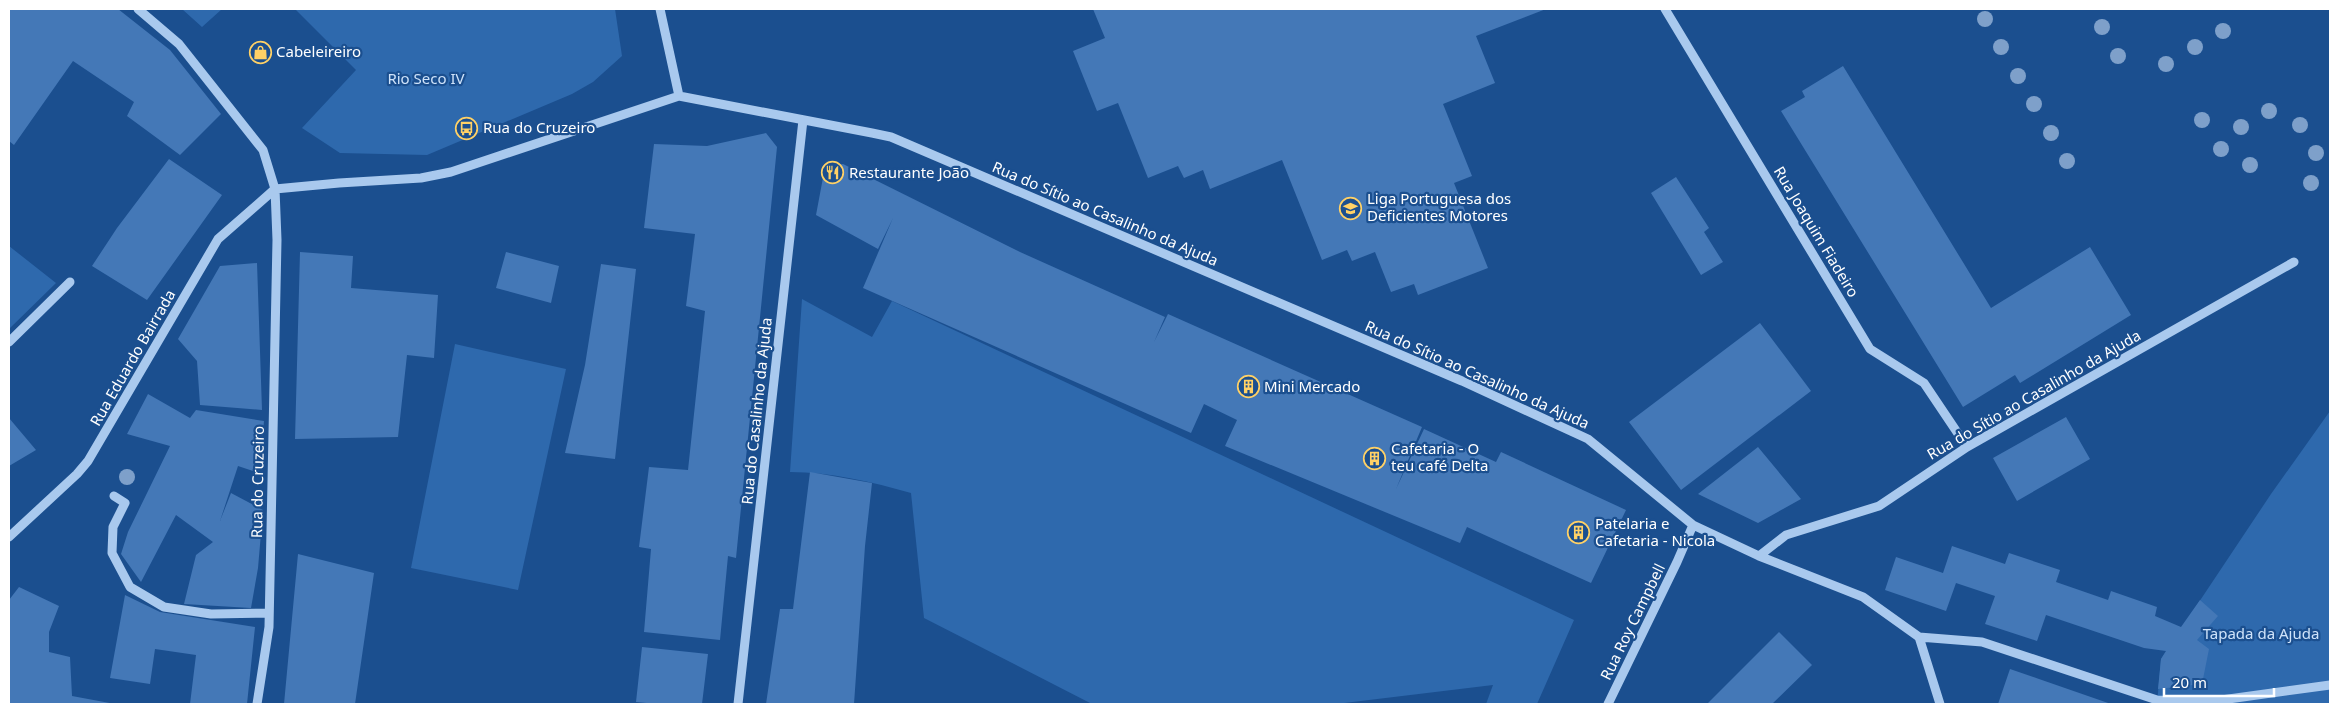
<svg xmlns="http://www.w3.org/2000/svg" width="2339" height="713" font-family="'Noto Sans',sans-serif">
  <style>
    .green { fill: #2e69ad }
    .building { fill: #4478b7 }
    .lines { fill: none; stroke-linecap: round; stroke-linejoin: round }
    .minor { stroke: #a9c9ee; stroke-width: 9 }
    .tree { fill: #7ea0ca }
    .labels { text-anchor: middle; stroke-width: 4.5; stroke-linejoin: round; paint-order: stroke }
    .poi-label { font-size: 15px; fill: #fff; stroke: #1b4f8f; text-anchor: start }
    .park-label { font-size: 15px; fill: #cfe3fa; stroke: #1b4f8f }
    .street-label { font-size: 15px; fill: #fff; stroke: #1b4f8f }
  </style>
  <rect width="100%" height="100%" fill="#1b4f8f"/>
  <path class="green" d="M182,9H222L202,27Z
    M295,9H615L622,56L593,82L572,94L427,155L340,153L302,128L356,70Z
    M9,246L56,283L9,329Z
    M802,299L872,337L892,301L1574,620L1537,704H1486L1493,685L1336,704H1092L924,618L911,493C872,482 831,472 790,472Z
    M455,344L566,369L518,590L411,568Z
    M2330,411V704H2157L2161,659L2271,494Z"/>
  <path class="building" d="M9,9H118L170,50L221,114L180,155L127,116L134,102L73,61L14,145L9,141Z
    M1093,9H1546L1476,36L1495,83L1443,104L1472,176L1454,183L1488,268L1418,295L1414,284L1391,292L1375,252L1352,261L1347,250L1322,260L1282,160L1210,189L1203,170L1184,178L1178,166L1148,178L1118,103L1097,111L1073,51L1105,38Z
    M1843,66L1991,308L2090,247L2131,315L2020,383L2015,375L1963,407L1781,111L1805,97L1802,91Z
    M766,133L777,147L736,558L728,556L720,640L644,632L651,549L639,547L649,467L688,470L705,311L686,306L695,234L644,228L654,144L707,146Z
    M169,159L222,195L147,300L92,266L117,228Z
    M843,164L1020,252L1165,317L1154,342L1168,314L1422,427L1396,489L1424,429L1496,462L1501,452L1626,510L1591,583L1467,527L1460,543L1225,446L1237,420L1204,404L1191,433L863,288L893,218L878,249L816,215L825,167Z
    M1676,177L1709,228L1704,232L1723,262L1701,275L1651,193Z
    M300,252L353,256L351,288L438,295L434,358L407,355L398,437L295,439Z
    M506,252L559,266L551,303L496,288Z
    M257,263L262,410L200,405L197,361L178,339L220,266Z
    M601,264L636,269L615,459L565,453L585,365Z
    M1760,323L1811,391L1681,490L1629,422Z
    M148,394L190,418L196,410L264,421L259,473L238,466L220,521L231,493L263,510L258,568L251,608L184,604L196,555L213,542L176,515L141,582L121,554L128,532L170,446L127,434Z
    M2066,417L2090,459L2017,501L1993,458Z
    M9,418L36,450L9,466Z
    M1758,447L1801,499L1758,523L1698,494Z
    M810,472L872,483L865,546L854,704H766L780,609H793Z
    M1952,546L2005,564L2009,553L2060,570L2056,582L2108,600L2111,591L2157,607L2155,616L2181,627L2200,600L2218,616L2197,640L2209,649L2202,684L2158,689L2161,659L2166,651L2144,648L2046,615L2037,641L1985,624L1995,596L1956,583L1946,611L1885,590L1896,557L1943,573Z
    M298,554L374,573L355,704H284Z
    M19,587L59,606L49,632V652L70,657L72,696L115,704H9V600Z
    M125,595L160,612L255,627L247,704H190L196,655L155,649L150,684L110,678Z
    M1779,632L1812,665L1772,704H1707Z
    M642,647L708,654L702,704H657L636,702Z
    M2010,669L2039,679L2111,704H1998Z"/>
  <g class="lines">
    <path class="minor" d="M138,9L179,44L263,150L275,189L277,240L269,627L257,704
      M660,9L679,96
      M1665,9L1870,349L1924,383L1967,447
      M275,189L339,183L421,178L451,172L679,96L872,133L891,137L1462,381L1588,439L1693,525L1759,556L1863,597L1919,637L1982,642L2157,700L2214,701L2330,685
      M9,342L70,282
      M114,496L125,503L113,527L112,553L130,587L164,607L211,614L269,613
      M9,537L77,474L88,461L218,239L275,189
      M1759,556L1786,535L1879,506L1967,447L2294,262
      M1919,637L1940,704
      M738,704L803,120
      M1608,704L1677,562L1693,525"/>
  </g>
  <g class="tree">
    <circle cx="1985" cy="19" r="8"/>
    <circle cx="2102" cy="27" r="8"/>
    <circle cx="2223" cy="31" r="8"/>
    <circle cx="2001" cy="47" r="8"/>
    <circle cx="2195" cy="47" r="8"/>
    <circle cx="2118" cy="56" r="8"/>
    <circle cx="2166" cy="64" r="8"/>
    <circle cx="2018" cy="76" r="8"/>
    <circle cx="2034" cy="104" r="8"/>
    <circle cx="2269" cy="111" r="8"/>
    <circle cx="2202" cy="120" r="8"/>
    <circle cx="2300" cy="125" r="8"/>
    <circle cx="2241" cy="127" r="8"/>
    <circle cx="2051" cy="133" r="8"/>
    <circle cx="2221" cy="149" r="8"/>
    <circle cx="2316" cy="153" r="8"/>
    <circle cx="2067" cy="161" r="8"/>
    <circle cx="2250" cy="165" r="8"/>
    <circle cx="2311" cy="183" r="8"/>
    <circle cx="127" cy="477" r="8"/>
  </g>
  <defs>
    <symbol id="shop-ring" viewBox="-11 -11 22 22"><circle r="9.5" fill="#1b4f8f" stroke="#ffd166" stroke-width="1.5"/><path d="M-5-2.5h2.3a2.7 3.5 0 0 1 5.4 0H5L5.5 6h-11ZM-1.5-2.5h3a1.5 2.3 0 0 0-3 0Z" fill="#ffd166"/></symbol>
    <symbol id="bus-ring" viewBox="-11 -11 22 22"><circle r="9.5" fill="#1b4f8f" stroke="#ffd166" stroke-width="1.5"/><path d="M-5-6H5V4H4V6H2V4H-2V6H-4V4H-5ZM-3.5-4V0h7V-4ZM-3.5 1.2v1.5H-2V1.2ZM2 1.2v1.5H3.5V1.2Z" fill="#ffd166"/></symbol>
    <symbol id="restaurant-ring" viewBox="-11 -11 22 22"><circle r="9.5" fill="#1b4f8f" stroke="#ffd166" stroke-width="1.5"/><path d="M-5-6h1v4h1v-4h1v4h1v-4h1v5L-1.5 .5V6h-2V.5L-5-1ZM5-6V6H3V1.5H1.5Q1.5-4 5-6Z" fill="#ffd166"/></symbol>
    <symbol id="school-ring" viewBox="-11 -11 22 22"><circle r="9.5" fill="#1b4f8f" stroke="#ffd166" stroke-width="1.5"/><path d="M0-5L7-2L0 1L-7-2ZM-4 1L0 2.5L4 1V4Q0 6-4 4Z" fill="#ffd166"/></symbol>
    <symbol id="building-ring" viewBox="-11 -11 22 22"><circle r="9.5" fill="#1b4f8f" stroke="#ffd166" stroke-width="1.5"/><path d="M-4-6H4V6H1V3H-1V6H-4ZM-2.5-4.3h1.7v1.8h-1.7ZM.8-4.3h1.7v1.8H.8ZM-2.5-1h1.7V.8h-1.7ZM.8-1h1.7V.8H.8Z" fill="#ffd166"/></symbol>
  </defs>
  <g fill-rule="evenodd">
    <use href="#shop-ring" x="248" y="40" width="25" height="25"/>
    <use href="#bus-ring" x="454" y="116" width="25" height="25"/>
    <use href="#restaurant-ring" x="820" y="160" width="25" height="25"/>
    <use href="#school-ring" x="1338" y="196" width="25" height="25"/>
    <use href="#building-ring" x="1236" y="374" width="25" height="25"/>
    <use href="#building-ring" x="1362" y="446" width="25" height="25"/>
    <use href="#building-ring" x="1566" y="520" width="25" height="25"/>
  </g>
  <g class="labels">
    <g class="poi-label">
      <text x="276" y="57">Cabeleireiro</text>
      <text x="483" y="133">Rua do Cruzeiro</text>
      <text x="849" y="178">Restaurante João</text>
      <text x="1367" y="204">Liga Portuguesa dos<tspan x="1367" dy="17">Deficientes Motores</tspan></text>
      <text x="1264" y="392">Mini Mercado</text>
      <text x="1391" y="454">Cafetaria - O<tspan x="1391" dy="17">teu café Delta</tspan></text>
      <text x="1595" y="529">Patelaria e<tspan x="1595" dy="17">Cafetaria - Nicola</tspan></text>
    </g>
    <g class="park-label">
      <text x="426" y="84">Rio Seco IV</text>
      <text x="2261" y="639">Tapada da Ajuda</text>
    </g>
    <g class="street-label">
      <text transform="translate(1105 214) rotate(23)" y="5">Rua do Sítio ao Casalinho da Ajuda</text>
      <text transform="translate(1816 232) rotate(59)" y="5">Rua Joaquim Fiadeiro</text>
      <text transform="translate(133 358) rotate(-60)" y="5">Rua Eduardo Bairrada</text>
      <text transform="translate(1477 375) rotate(24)" y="5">Rua do Sítio ao Casalinho da Ajuda</text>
      <text transform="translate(2034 395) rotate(-30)" y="5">Rua do Sítio ao Casalinho da Ajuda</text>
      <text transform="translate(757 411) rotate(-84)" y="5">Rua do Casalinho da Ajuda</text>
      <text transform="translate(258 482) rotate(-89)" y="5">Rua do Cruzeiro</text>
      <text transform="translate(1633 622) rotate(-64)" y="5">Rua Roy Campbell</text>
    </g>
  </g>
  <rect width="2339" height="713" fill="none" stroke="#ffffff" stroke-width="20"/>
  <path d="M2164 688v8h110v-8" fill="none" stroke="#ffffff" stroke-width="2.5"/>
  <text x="2172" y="688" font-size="15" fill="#ffffff" stroke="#1b4f8f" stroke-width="4" paint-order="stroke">20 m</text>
</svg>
